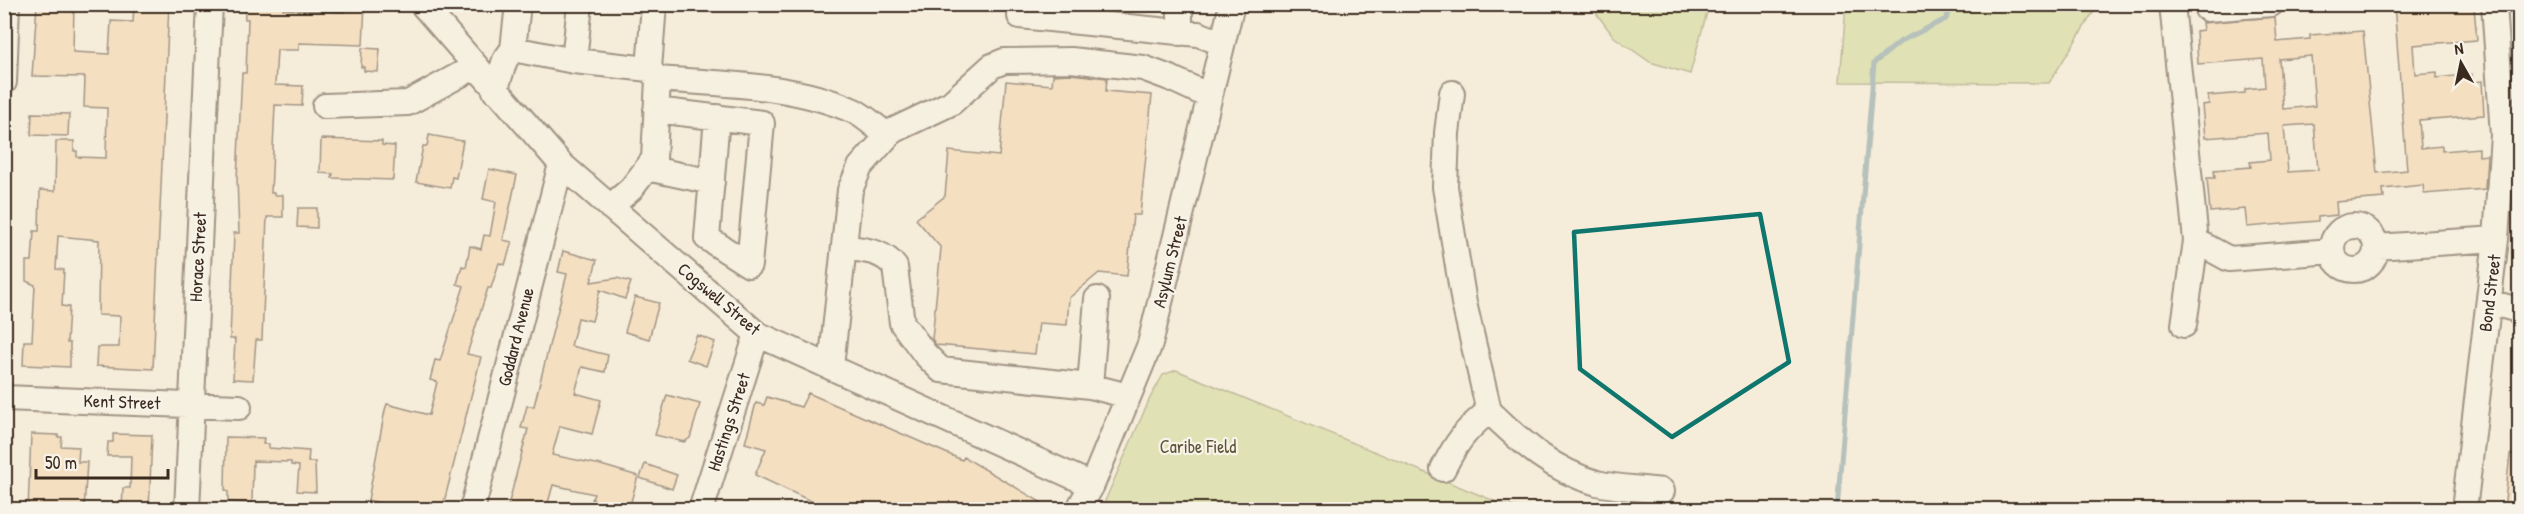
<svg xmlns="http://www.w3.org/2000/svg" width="2524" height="514" font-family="'Patrick Hand',sans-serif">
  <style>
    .green { fill: #c5d488; stroke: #807f53; stroke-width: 1.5 }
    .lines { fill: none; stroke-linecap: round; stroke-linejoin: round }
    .stream { stroke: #678c96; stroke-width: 5 }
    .building { fill: #f2cfa3; stroke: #3b2a1e; stroke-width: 1.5; fill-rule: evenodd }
    .minor-casing { stroke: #3b2a1e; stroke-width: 28 }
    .minor { stroke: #f7f3e8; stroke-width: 24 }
    .marked { fill: none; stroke: #0f766e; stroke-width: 4.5; stroke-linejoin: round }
    .labels { text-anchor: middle; stroke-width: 4.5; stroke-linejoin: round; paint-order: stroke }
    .street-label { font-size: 18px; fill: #3b2a1e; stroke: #f7f3e8 }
    .park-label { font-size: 18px; fill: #5e5438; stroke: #f7f3e8 }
  </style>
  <rect width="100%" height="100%" fill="#f6ecda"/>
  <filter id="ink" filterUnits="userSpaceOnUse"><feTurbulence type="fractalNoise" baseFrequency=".0167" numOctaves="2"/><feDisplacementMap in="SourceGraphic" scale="12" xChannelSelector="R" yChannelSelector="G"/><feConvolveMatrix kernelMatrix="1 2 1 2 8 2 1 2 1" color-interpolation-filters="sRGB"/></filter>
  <g filter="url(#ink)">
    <path class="green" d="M1590,5H1709L1690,74L1650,62L1614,37Z
      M1846,5V4L2098,5L2049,83L1840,82Z
      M1176,370L1504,505L1528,509L1101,510L1150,398L1163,375Z"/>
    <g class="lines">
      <path class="stream" d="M1837,510L1874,63L1901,41L1946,19L1953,4"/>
    </g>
    <path class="building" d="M37,4H74L73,52L109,54L111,21L133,22L134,4H169L153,369L96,366L97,347H119L120,316L98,315L99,240L58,236L56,269L64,270L62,306L69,307L67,343H70V367L23,365L24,341H32L35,285L26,281V261H32L34,231H39L40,190L55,191L56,141H74V151H77V157L106,158L107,108L84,107L85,77L32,76Z
      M244,4H283V9L344,12V4H365L363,45L299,43V50H277L275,85L303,86L302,106L275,105L271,193H274V195H283V217H267L262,340H256L253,380L233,379L235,339H230L234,233H239L237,179L241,93L242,73H246L248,19H245Z
      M2394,4H2466V8L2474,7L2477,40L2413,45L2415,74L2437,72V78L2472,74L2473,82L2482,81L2484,115L2419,120L2421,148L2442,146V151L2479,148V156L2487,155L2485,189L2424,194L2423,185L2383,189L2384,198L2336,202L2337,215L2318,217V221L2247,227L2245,209L2210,212L2207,178H2215L2214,170L2251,167L2250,162L2270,160L2268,133L2205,138L2202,105L2209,104L2208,96L2245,93V89L2265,87L2263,59L2198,64L2196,31L2203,30L2202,23L2275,17L2277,42L2310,39V35L2363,31L2377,173L2407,170ZM2311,56L2315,106L2283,109L2279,59ZM2314,124L2318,170L2288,172L2284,126Z
      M362,48L380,49L378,72L364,71V67H361Z
      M1070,74L1107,78L1106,91L1152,95L1140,215H1133L1127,276L1099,273L1069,298L1067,325L1039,323L1035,354L936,345L932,339L941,248L916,219L945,196L949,151L999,156L1006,81L1052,85L1053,75Z
      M32,113L69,114L68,136L31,135Z
      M429,135L463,141L456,178L452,177L450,188L416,182L423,146H427Z
      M321,139L382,141V145L395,146L393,180L332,178L333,174L320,173Z
      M489,169L517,175L503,240L512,242L505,265L499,263L491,288H488L467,354L481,357L442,510H391L392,506L368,500L385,410L387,404L429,415L437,382L430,380L435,360L440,361L464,286L457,284L462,266L466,267L470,246L481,249L484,235L490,236L496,202L483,199Z
      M298,208H317V228L297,227Z
      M563,251L597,260L591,282L617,278L631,282L625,299L600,290L592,321L578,318L571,346L608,355L605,372L582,367L575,393L601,400L592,434L560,426L552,455L601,465L638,476L629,509L592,500L594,494L553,485L546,510H507L528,429L521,428L527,406H534L567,274L558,272Z
      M635,297L659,303L649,339L625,332Z
      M697,335L715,342L706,366L687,359Z
      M808,393L962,460L964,457L1054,510H830L755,475L766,449L745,443L756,403L764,405L767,397L801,407Z
      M667,395L700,404L690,438L684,442L655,435Z
      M31,434L58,435V437H62L61,446L79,447L78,462H87L84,510H28Z
      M113,434L152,435L149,510H122L123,488H130L131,456H107L108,442H113Z
      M226,437L264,438L263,444H269V448L309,451L308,462H315L316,492L297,491L299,466L291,465V462L253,461L252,503L228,502V492L225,490Z
      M2510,454L2520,455V510H2504Z
      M645,464L677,475L672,489L640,478Z"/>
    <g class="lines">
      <defs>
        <path id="minor" d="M422,4L561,164L757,334L1092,485
          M580,4L574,61L649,69L658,79L654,159L631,189L610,207
          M1021,4L1020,16L1198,34L1222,43
          M2172,4L2196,241L2184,325
          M2207,9L2271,4
          M1180,33V4
          M513,49L574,61
          M649,69L654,4
          M658,79C723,84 793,84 854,111C866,117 877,128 888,136
          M4,82L7,4
          M495,91L505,60L513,49L518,4
          M1452,93L1447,133L1445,187L1464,303L1489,411
          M325,106L408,103L476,66
          M656,110L762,123L749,265L707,238L717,117
          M647,168L712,182
          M2332 248a22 22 0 1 1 44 0a22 22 0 1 1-44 0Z
          M2196,241L2229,259L2332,251
          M844,247C862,250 883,250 895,267L902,323L925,354L941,370L1090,386L1128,396
          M2376,247L2496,239
          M2489,302L2518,310L2520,314
          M831,367L850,190L860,167L892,131L951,103L992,66L1004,61L1071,60L1143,68L1170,78L1209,96
          M1090,386L1097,299
          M4,398L239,407
          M1443,469C1456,443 1466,429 1489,411C1521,442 1553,471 1597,483C1618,488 1641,488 1662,491
          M187,510L210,4
          M472,510L561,164
          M701,510L757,334
          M1078,510L1092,485L1150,344L1232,4
          M2464,510L2496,239L2503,135L2494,4"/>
      </defs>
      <use href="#minor" class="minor-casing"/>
      <use href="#minor" class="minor"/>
    </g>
  </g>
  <path d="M0 0H2524V514H0ZM1760,214L1789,362L1672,437L1580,369L1574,232Z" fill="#f6ecda" fill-opacity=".55" fill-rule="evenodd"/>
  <path class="marked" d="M1760,214L1789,362L1672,437L1580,369L1574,232Z"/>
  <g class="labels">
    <g class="street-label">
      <text transform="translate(198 257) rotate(-87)" y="6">Horace Street</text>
      <text transform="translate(1170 262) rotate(-76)" y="6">Asylum Street</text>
      <text transform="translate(2490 293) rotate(-83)" y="6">Bond Street</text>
      <text transform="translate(719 299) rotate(40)" y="6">Cogswell Street</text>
      <text transform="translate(516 337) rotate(-76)" y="6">Goddard Avenue</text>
      <text transform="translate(122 402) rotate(2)" y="6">Kent Street</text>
      <text transform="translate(729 422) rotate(-72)" y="6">Hastings Street</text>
    </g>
    <g class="park-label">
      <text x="1198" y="453">Caribe Field</text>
    </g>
  </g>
  <rect width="2524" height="514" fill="none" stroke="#f7f3e8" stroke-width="24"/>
  <rect x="12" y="12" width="2500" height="490" fill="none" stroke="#3b2a1e" stroke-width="2" filter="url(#ink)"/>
  <g transform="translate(2461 63) rotate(351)" stroke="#f7f3e8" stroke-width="4.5" paint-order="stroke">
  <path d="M0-4.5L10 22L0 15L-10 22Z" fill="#3b2a1e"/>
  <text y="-9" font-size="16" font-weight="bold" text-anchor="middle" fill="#3b2a1e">N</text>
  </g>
  <path d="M36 469v9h132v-9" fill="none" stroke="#3b2a1e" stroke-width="3"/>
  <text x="45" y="469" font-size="18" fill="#3b2a1e" stroke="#f7f3e8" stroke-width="4.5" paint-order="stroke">50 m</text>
</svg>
